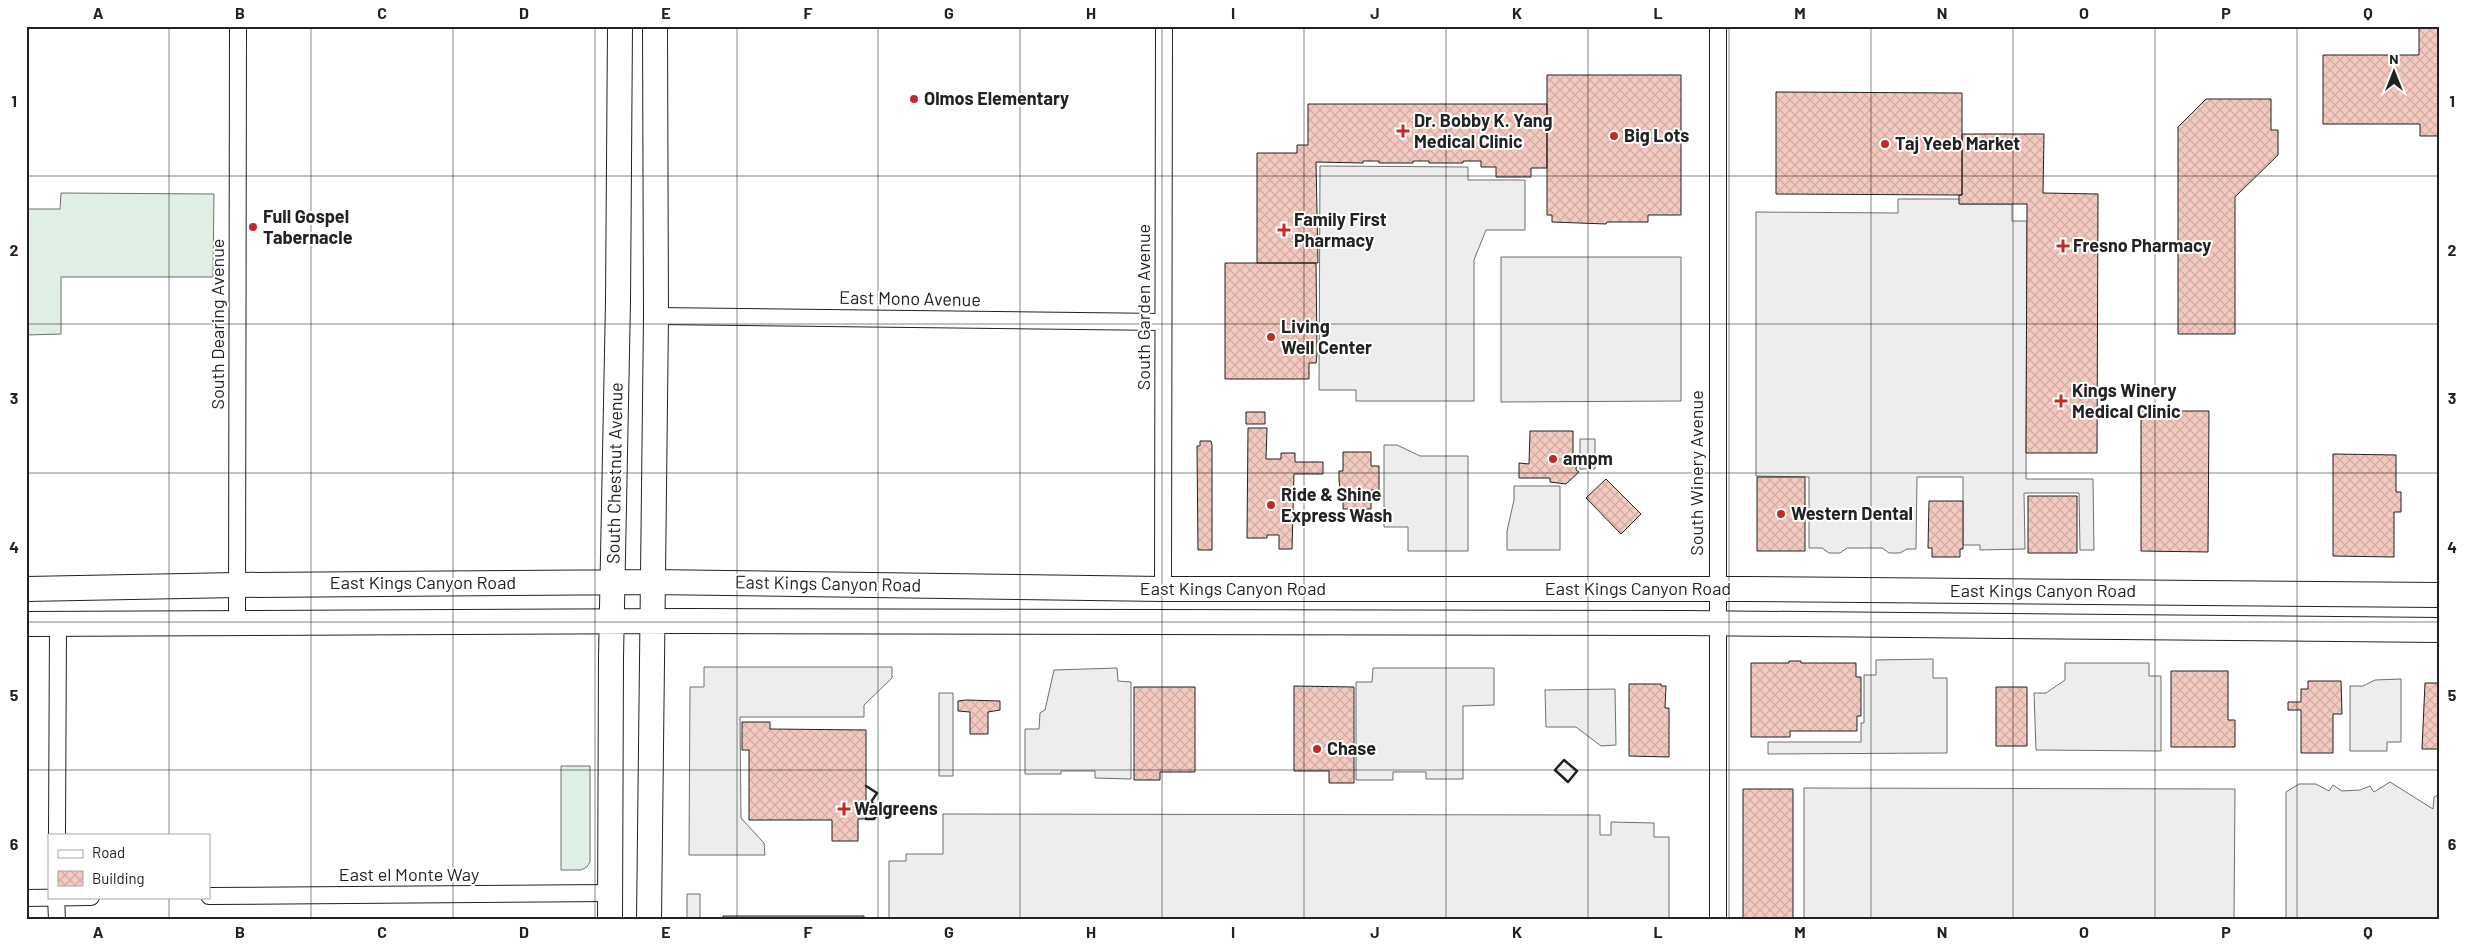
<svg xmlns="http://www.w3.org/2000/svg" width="2466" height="946" font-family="Barlow,sans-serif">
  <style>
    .grass { fill: #e0efe3; stroke: #6f6f6f }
    .parking { fill: #ededed; stroke: #6f6f6f }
    .building { fill: url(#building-cross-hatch); stroke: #222 }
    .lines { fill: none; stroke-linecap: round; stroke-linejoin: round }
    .minor-casing { stroke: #222; stroke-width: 18 }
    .secondary-casing { stroke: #222; stroke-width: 26 }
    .minor { stroke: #fff; stroke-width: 16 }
    .secondary { stroke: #fff; stroke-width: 24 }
    .wall { stroke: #222; stroke-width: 2.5 }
    .grid { fill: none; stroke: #222; stroke-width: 1; stroke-opacity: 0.55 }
    .poi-dot { fill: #c62828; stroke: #fff; stroke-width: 2 }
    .labels { text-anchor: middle; stroke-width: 4; stroke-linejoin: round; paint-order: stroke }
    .poi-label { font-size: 18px; font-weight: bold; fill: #222; stroke: #fff; text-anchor: start }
    .street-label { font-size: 18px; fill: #222; stroke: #fff }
    .neatline { fill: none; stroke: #222; stroke-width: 2 }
    .grid-label { font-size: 16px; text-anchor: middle; font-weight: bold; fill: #222 }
  </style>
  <defs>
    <pattern id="building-cross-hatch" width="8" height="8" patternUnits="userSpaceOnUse" patternTransform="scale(1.25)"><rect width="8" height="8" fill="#f3c9c0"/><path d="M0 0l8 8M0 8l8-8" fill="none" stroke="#d0aca5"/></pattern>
  </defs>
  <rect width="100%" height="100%" fill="#fff"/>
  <path class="grass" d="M61,193L214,194L213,277H61V334L26,335V209H60Z
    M561,766H590V862L587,867L581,870H561Z"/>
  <path class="parking" d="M1320,166L1468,167V180H1525V230H1486L1474,260V401H1356V390H1319Z
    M1898,199H1959L1960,204H2012V221H2027L2026,479H2093L2094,550H2080L2079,493H2024L2025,549L1980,550V545H1963V477H1917L1916,549H1907L1900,553H1889L1882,548H1847L1840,553H1829L1822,548H1809V477L1756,476V212L1898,213Z
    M1501,257H1681V401L1501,402Z
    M1580,439H1595V469H1580Z
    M1384,445H1397L1420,456H1468V551H1408V527H1384Z
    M1514,486H1560V550H1507V531L1514,500Z
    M1933,659V678H1947V753L1768,754V742H1861V723H1864V675H1876V660Z
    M2065,663H2149V676H2161V751L2036,750L2034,693H2046L2065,680Z
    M704,667H892V678L864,705V717H740L741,818L764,843L765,855H689L690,687H704Z
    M1117,668L1118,681L1131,682V779L1095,778V771H1061V774H1025V729H1039L1040,713L1045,710L1054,670Z
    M1373,668H1494V705L1463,706V779H1426V772H1393V780H1356V682H1372Z
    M2401,679V742H2387V751H2350V686H2363L2375,680Z
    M1615,689L1616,745L1601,746L1576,727H1546L1545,690Z
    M939,693H953V776H939Z
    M2390,782L2433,809L2434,797L2440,794V920H2286V792L2299,784H2316L2329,791L2333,785L2342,791L2360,790L2370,786L2374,792Z
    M1804,788L2235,789L2234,920H1804Z
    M943,814L1600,815V835H1611V822L1654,823V837H1669V920H889V861H906V854H943Z
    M700,894V920H687V894Z"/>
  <path class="building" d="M2419,26H2440V136H2420V124H2323V55H2419Z
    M1547,75H1681V215H1648V222H1607L1606,224L1552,222V215H1547Z
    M1776,92L1962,93V195L1776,194Z
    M2206,99H2271V130H2278V155L2235,197V334H2178V127Z
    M1308,104H1547V168H1531V177H1496V167H1481V161H1463V163H1429V161H1413V163H1379V161H1363V163L1316,162L1318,263H1257V153H1297V145H1308Z
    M1962,134H2044L2043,193L2098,194L2097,453H2026L2027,204H1959V195H1962Z
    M1225,263H1316L1317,354L1316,363H1309V379H1225Z
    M2141,411H2209L2208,552L2141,551Z
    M1246,412H1265V424H1246Z
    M1248,428H1267L1266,459H1281V453H1295V462H1323V474H1294L1292,549H1279V535H1267V538H1247Z
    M1530,431H1573V455H1577L1576,470L1579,472L1566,484L1550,482V478H1519V463L1529,464Z
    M1200,441H1211L1212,445V550H1198L1197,446H1200Z
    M1343,452H1371V466H1379V490H1371V509H1343V490H1340L1339,480V471H1343Z
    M2333,454L2396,455V492H2401V512H2394V557L2333,556Z
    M1757,477H1805V551H1757Z
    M1606,479L1641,514L1621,534L1586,498Z
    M2028,496H2077V553H2028Z
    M1929,501H1963V549H1960V557H1932V548H1928Z
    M1789,661H1801V663H1856V677H1861V716H1857V731H1790V737H1751V663H1789Z
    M2171,671H2228V720H2235V747H2171Z
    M2308,681H2341L2342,714H2333V753H2301V710H2288V702H2301V689H2308Z
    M2425,683H2440V749H2422Z
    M1629,684H1661V686H1666L1665,708H1669V757L1629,756Z
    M1294,686L1354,687V783H1329V771H1294Z
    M1134,687H1195V772H1160V780H1134Z
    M1996,687H2027V746H1996Z
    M966,700L1000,701V710L988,712V734H970V712L958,711V701Z
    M742,722H770V729L866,730V819H858V841H832V820H749V750H742Z
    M1743,789H1793V920H1743Z
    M723,916H864V920H723Z"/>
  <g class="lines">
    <defs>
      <path id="minor" d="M656,316L1163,322
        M1163,589L1164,26
        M237,623L238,26
        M57,835L58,625
        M209,896L610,893
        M56,897L57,920
        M26,898L91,897
        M1718,920V26"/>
      <path id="secondary" d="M26,589L237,585L652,582L1163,589H1745L2440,595
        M26,624L687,621L1685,623L2440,630
        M610,920L611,658L618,301L620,26
        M649,920L656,316L655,26"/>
    </defs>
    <use href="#minor" class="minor-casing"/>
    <use href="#secondary" class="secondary-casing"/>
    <use href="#minor" class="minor"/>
    <use href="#secondary" class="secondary"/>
    <path class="wall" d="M1564,760L1577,771L1568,782L1555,770Z
      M866,819H874L880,809L871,802L877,793L866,786"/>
  </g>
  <path class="grid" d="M169,26V835M311,26V920M453,26V920M595,26V920M737,26V920M878,26V920M1020,26V920M1162,26V920M1304,26V920M1446,26V920M1588,26V920M1729,26V920M1871,26V920M2013,26V920M2155,26V920M2297,26V920M26,176H2440M26,324H2440M26,473H2440M26,622H2440M26,770H2440M169,897V920"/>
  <g class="poi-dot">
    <circle cx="914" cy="99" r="5"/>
    <path d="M1400.5 123.5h5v5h5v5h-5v5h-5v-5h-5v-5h5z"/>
    <circle cx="1614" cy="136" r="5"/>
    <circle cx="1885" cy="144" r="5"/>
    <circle cx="253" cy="227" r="5"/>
    <path d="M1281.5 222.5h5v5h5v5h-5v5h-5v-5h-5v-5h5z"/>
    <path d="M2060.5 238.5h5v5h5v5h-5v5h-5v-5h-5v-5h5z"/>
    <circle cx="1271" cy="337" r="5"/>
    <path d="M2058.5 393.5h5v5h5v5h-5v5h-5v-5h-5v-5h5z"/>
    <circle cx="1553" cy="459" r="5"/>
    <circle cx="1271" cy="505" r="5"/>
    <circle cx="1781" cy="514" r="5"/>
    <circle cx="1317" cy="749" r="5"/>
    <path d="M841.5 801.5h5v5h5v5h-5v5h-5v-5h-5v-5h5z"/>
  </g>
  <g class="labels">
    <g class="poi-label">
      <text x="924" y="105">Olmos Elementary</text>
      <text x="1414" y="127">Dr. Bobby K. Yang<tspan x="1414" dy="21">Medical Clinic</tspan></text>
      <text x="1624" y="142">Big Lots</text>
      <text x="1895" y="150">Taj Yeeb Market</text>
      <text x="263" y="223">Full Gospel<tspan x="263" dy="21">Tabernacle</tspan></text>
      <text x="1294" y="226">Family First<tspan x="1294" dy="21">Pharmacy</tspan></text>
      <text x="2073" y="252">Fresno Pharmacy</text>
      <text x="1281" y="333">Living<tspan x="1281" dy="21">Well Center</tspan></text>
      <text x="2072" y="397">Kings Winery<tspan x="2072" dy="21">Medical Clinic</tspan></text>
      <text x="1563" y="465">ampm</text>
      <text x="1281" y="501">Ride &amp; Shine<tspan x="1281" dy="21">Express Wash</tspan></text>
      <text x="1791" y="520">Western Dental</text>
      <text x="1327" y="755">Chase</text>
      <text x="854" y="815">Walgreens</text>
    </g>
    <g class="street-label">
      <text transform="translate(910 299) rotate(1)" y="6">East Mono Avenue</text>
      <text transform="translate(1144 307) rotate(-90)" y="6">South Garden Avenue</text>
      <text transform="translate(218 324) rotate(-90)" y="6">South Dearing Avenue</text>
      <text transform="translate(615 473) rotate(-89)" y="6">South Chestnut Avenue</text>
      <text transform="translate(1697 473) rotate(-90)" y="6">South Winery Avenue</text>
      <text x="423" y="589">East Kings Canyon Road</text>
      <text transform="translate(828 584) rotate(1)" y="6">East Kings Canyon Road</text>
      <text x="1233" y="595">East Kings Canyon Road</text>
      <text x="1638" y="595">East Kings Canyon Road</text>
      <text x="2043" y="597">East Kings Canyon Road</text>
      <text x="409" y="881">East el Monte Way</text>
    </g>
  </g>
  <rect width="2466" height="946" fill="none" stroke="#ffffff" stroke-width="55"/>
  <rect x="48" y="834" width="162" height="65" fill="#ffffff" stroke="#a7a7a7"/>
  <rect x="58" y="850" width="25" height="8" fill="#ffffff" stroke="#a7a7a7"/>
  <text x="92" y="858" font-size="15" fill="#222222">Road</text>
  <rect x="58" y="871" width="25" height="15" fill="url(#building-cross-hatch)" stroke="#a7a7a7"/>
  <text x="92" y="884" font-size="15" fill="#222222">Building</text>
  <g transform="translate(2394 72)" stroke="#ffffff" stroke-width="4" paint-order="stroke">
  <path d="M0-4L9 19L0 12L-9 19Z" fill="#222222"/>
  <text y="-8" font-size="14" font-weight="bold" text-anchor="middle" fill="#222222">N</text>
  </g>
  <rect x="28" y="28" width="2410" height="890" class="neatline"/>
  <g class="grid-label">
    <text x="98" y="19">A</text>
    <text x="240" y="19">B</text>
    <text x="382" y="19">C</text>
    <text x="524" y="19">D</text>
    <text x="666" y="19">E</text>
    <text x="808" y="19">F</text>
    <text x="949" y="19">G</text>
    <text x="1091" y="19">H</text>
    <text x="1233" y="19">I</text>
    <text x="1375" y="19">J</text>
    <text x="1517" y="19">K</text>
    <text x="1658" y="19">L</text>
    <text x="1800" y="19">M</text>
    <text x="1942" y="19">N</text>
    <text x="2084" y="19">O</text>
    <text x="2226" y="19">P</text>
    <text x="2368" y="19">Q</text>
    <text x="14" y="107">1</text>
    <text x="2452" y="107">1</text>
    <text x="14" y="256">2</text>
    <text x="2452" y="256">2</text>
    <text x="14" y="404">3</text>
    <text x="2452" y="404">3</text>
    <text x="14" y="553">4</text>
    <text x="2452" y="553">4</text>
    <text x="14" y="701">5</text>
    <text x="2452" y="701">5</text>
    <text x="14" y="850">6</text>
    <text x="2452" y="850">6</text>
    <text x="98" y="938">A</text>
    <text x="240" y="938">B</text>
    <text x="382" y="938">C</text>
    <text x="524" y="938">D</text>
    <text x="666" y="938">E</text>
    <text x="808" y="938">F</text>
    <text x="949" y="938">G</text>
    <text x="1091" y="938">H</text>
    <text x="1233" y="938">I</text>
    <text x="1375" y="938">J</text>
    <text x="1517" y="938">K</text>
    <text x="1658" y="938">L</text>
    <text x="1800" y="938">M</text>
    <text x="1942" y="938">N</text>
    <text x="2084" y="938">O</text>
    <text x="2226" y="938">P</text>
    <text x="2368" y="938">Q</text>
  </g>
</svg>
